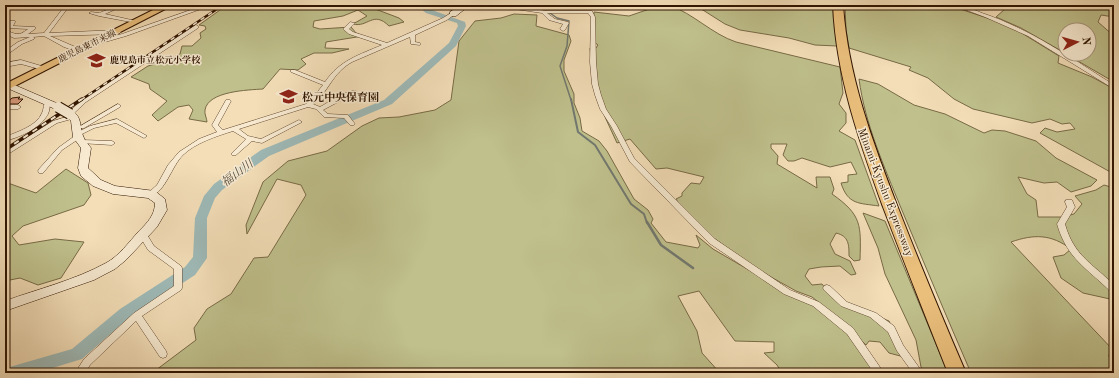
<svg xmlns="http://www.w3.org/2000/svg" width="1119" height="378" font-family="'Old Standard TT','Noto Serif JP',serif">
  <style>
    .green { fill: #bfc08c; stroke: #786a46 }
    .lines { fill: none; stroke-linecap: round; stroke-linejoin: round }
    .stream-far2 { stroke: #72786f; stroke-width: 1.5 }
    .stream-far1 { stroke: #72786f; stroke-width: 2 }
    .stream { stroke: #72786f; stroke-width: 2.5 }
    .river { fill: #9ebab8; fill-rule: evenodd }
    .building { fill: #d89b7d; stroke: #311501 }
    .street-casing { stroke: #62472f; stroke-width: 1 }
    .secondary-casing { stroke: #311501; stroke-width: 1 }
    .primary-casing { stroke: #311501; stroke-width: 2 }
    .highway-casing { stroke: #311501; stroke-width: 2 }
    .street { fill: #f7ead1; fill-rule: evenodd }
    .secondary { fill: #f7ead1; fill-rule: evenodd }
    .primary { fill: #eabf7c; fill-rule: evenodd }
    .highway { fill: #eabf7c; fill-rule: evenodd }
    .rail-far1-casing { stroke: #311501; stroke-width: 2.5 }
    .rail-casing { stroke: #311501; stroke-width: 3.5 }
    .rail-far1 { stroke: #f7ead1; stroke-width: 1.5; stroke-dasharray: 4.5; stroke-linecap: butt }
    .rail { stroke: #f7ead1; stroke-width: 2; stroke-dasharray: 5.5; stroke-linecap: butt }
    .secondary-bridge-casing { stroke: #311501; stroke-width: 12; stroke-linecap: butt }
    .secondary-bridge { stroke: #f7ead1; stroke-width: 10 }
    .labels { text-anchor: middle; stroke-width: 3; stroke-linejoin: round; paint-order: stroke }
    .far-street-label { font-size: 9px; fill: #311501; stroke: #f7ead1 }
    .far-poi-label { font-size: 9px; font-weight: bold; fill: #311501; stroke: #f7ead1; text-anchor: start }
    .poi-label { font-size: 11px; font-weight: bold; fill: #311501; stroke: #f7ead1; text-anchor: start }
    .street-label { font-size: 11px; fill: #311501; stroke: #f7ead1 }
    .water-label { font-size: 12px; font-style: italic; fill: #574f41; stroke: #f7ead1 }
  </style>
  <rect width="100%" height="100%" fill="#f3deb8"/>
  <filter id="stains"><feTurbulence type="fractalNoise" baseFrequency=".005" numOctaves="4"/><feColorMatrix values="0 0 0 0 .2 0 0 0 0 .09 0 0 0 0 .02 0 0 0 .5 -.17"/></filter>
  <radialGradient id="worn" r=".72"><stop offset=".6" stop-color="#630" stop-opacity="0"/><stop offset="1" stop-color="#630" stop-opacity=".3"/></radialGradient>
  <path class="green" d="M227,5H373L370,7L399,18L404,22L389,26C373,10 368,28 353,24L367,16L358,10L343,16L314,21L313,27L320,29L351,27L356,33L363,36L326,42L325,48L349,49L332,53H314L301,59L306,64L298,70L280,69L263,89C248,90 208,91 205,110C204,113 207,119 207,122L189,119L193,110L189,105L178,107L158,121L152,115L167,101L150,89L149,84L131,77L148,66L168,60L180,54L182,46H192L201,38L200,33L206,29L205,26L199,25Z
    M669,5C694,14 712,34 736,42L840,67L843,93L839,104L846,113V123L839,131L855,140L879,206C859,203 848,205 841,183L848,182V175L857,174L851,162L830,167L802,158L794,161H788L783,155L787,144H771V148L778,156L777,164L817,188L816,177H830L834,189L832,194C862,215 861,225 860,260L854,261L849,256C849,245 849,236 836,233L830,244L835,254L850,261L856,274L851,275L840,266L821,267L809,269L805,276L812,285L822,284L833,298L889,321L908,358L889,353L880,342L869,341L866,345L835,315L812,297L796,291L755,268L715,239L696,229L676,199L682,196V193L691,183L700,184L704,177L667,168L656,169L630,139L617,143L605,117L593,82L590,48H596L598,45L593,41L594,12L629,16L658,6Z
    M695,5H833L837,46L815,45L789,38L740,30L725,24Z
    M845,5H948L999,22L1020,32L1059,56L1058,63L1092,77L1114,89V174L1040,133L1045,128L1057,132L1075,129L1070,123L1062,124L1050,119L1032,123L973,109L954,99L928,78L909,70L911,67L849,48L846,30Z
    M1000,5H1114V17L1101,15L1098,22L1114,36V82L1066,54H1089V30H1065V53L1021,28L996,17L1005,9Z
    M514,14L537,15L536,26L569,35L571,41L564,60V71L574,94V103L580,118L582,131L599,141L607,151L634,199L648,210L653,219L651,223L666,242L698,248L700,245L696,235L713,249L771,283L800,297L841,325L875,373H782L777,365L764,353L774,352V342L735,341L699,291L678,296L697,331L702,353L720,373H152L196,340L194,328L207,309L231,294L254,258L268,257L306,195L301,185L277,179L247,234L246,225L263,182L288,161L327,151L362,126L379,118L399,117L435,110L451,100L459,41L475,21L501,18Z
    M859,79L878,84L914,105L945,114L984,133L992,130L1005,131L1036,141L1056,158L1097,180L1091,186L1071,192L1057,182L1044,183L1018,177L1027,194L1036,200L1038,217H1061L1074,214L1082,204L1075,196L1096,190L1104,185L1114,188V298L1110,299L1083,293L1061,278L1053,257L1064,255L1071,249C1051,234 1034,234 1011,242L1114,351V373H971C947,318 924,263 901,208C884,166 865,124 859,79Z
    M66,169L88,183L91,195L84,205L23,226L12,236L19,245L55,239L84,242L61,278L38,285L20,278L5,281V182L36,193Z
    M863,213L885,221L948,373H925L921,367L916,340L885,274L878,248Z"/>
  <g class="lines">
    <path class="stream-far2" d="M545,5V7
      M550,13L557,18L569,21L567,46L560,66L571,100"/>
    <path class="stream-far1" d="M571,99L578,132L595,145L631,204L644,214L647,223"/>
    <path class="stream" d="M647,222L661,245L693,268"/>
    <path class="river" d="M416,5H425L432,10L465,22L466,26L456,46L392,104L269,156L222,190L215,198L207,218V258L195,275L130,317L82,359L36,373H5L7,368L13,366L72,349L120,309L185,267L193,257L195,218L204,196L214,184L261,150L384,100L449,43L458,26L457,23L426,13Z"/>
  </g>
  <path class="building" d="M20,97L18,99H23L18,104H5L12,98Z"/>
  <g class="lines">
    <defs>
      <path id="street" d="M5,5H11L5,7Z
        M26,5H35L33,6L26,7Z
        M53,5H70L49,33L118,30L121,32L118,34L50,36L80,49L81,50L78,52L64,47L44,36L33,37L35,38L34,39L22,44L5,56V51L18,42L30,37L14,38L5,34V30C16,34 18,37 28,29L7,28L6,27L9,24L5,25V21H15V22L13,26L35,27V29L28,34L44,33L64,7H53Z
        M205,5H212L126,36L91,46L88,44L122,34Z
        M493,5H506L547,11H592L595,17L596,62L598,84L601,95L606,109L617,126L634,158L715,239L790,290L819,302L853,328L884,373H874L847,334L813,306L784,294L709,243L630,162L611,126L600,109L595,95L592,84L590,62L591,17L588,13H547L555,19L568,22L569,23L565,30L563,31L560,29L563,24L549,20L542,13L495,6Z
        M953,5C963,5 972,9 982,13C1030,29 1071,58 1114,85V89L1028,36L985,17Z
        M112,8L114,9V10L105,14L136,21L138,22L136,23L99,16L89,13L91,12L99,13Z
        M451,13L455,14L447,20L415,35V42L420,43V45L411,44L410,37L352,62C331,74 329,92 313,104L320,107C329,102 346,90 356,91L365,99V101H361L353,94L323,110L328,114L348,115L355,124L354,125H350L344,118L324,117L316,109L308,107L239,129L248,136L261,139L299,120L302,122L264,142L262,143L252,141L236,155H232L231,154L246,139L233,131C217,136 195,143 183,155C171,167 166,191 151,196L147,194L157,185L168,165L179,152L199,139L217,132L212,125L226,100H230L231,101L218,125L223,130L306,104L315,95L323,85L291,72V70H295L325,82C340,60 359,55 382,45L349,34L343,29L350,22L355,23L349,29L353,32L387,43L443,18Z
        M196,25L198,26V28L86,102L72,115H68L67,114L68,113L82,100Z
        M21,60L45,67L46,68L43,70L21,64L5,67V63Z
        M48,100L51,102C49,106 50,110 48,114C40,129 20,137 5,141V137C17,132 37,126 42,113C44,109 43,105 46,101Z
        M118,104L121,106L120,107L84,128H80L79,127Z
        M5,105H18L21,107L18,109H5Z
        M73,115L76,117L75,118L57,123L5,156V151L53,121Z
        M117,119L147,136L144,138L142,137L116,123L94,128L80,135L81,137L80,138L62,150L43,173H39L38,171L39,169L58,148L76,135L75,134L76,133L90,126Z
        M82,140L112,141L115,143L112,145L80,143L79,142Z
        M1066,200H1072L1075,207L1065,224C1074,256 1092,263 1114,285V293L1111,292C1087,268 1067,259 1057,224L1067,207L1065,202Z
        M143,232L146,233L154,246L181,266L182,268V288L181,290L142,316L166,351L167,354L166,357L163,358L160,357L136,321L90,365L85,373H75L84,359L134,313L174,286V269L148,250L139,235L140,233Z
        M827,285L830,286L847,302L876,313L894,326L903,345L923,373H913L897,351L888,332L870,317L841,306L824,290L823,288L824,286Z
        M1114,347V360L1111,359L1109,356L1111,348Z"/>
      <path id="secondary" d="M461,5H470L456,16H450V12Z
        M10,83L61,105L63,107L61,109H55L7,88L5,86Z
        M70,111C83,114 79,128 84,138C85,141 89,145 91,148L88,168L101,180L115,186L155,191L165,199L167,210L157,227L126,260L115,269L94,280L5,311V301C38,289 75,280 106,263C119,256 129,242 139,231C147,223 155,215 155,203L148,198L113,194L93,186L81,176L78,168L81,148L73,137L71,121L65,114Z"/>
      <path id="primary" d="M163,5H173L5,91V84Z"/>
      <path id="highway" d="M833,5H843C848,76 872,140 897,205C919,262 942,317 966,373H948C926,318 904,262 883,207C859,140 836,76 833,5Z"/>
    </defs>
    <use href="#street" class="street-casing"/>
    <use href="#secondary" class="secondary-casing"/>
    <use href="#primary" class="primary-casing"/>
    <use href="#highway" class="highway-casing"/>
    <use href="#street" class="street"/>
    <use href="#secondary" class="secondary"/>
    <use href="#primary" class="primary"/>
    <use href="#highway" class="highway"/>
    <defs>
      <path id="rail-far1" d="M81,100L223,5"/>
      <path id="rail" d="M5,150L82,99"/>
    </defs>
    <use href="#rail-far1" class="rail-far1-casing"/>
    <use href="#rail" class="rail-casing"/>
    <use href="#rail-far1" class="rail-far1"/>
    <use href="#rail" class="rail"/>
    <defs>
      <path id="secondary-bridge" d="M58,107L70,114"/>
    </defs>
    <use href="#secondary-bridge" class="secondary-bridge-casing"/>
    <use href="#secondary-bridge" class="secondary-bridge"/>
  </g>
  <defs>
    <symbol id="school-bare" viewBox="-9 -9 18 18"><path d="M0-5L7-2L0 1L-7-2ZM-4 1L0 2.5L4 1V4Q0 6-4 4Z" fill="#8f2418" stroke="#f7ead1" stroke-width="2.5" paint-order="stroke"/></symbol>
  </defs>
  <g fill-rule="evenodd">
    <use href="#school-bare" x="84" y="48" width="25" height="25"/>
    <use href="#school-bare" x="276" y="84" width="25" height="25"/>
  </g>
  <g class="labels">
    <g class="far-street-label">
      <text transform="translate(87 46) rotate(-26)" y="3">鹿児島東市来線</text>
    </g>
    <g class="far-poi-label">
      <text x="110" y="63">鹿児島市立松元小学校</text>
    </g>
    <g class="poi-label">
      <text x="302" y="101">松元中央保育園</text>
    </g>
    <g class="street-label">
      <text transform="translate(886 192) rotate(69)" y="4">Minami-Kyushu Expressway</text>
    </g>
    <g class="water-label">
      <text transform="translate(237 173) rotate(-37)" y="4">福山川</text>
    </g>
  </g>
  <rect width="1119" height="378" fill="none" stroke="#f3deb8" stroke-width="20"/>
  <rect x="6" y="6" width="1107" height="366" fill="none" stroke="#311501" stroke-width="2"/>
  <rect x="10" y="10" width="1099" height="358" fill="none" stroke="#311501"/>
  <g transform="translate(1077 42) rotate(84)"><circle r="19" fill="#f7ead1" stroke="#a8957e"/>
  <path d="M0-3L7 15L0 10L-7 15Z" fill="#8f2418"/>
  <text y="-6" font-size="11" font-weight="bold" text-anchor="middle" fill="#311501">N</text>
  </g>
  <rect width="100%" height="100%" filter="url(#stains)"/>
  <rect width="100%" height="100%" fill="url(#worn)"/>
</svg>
